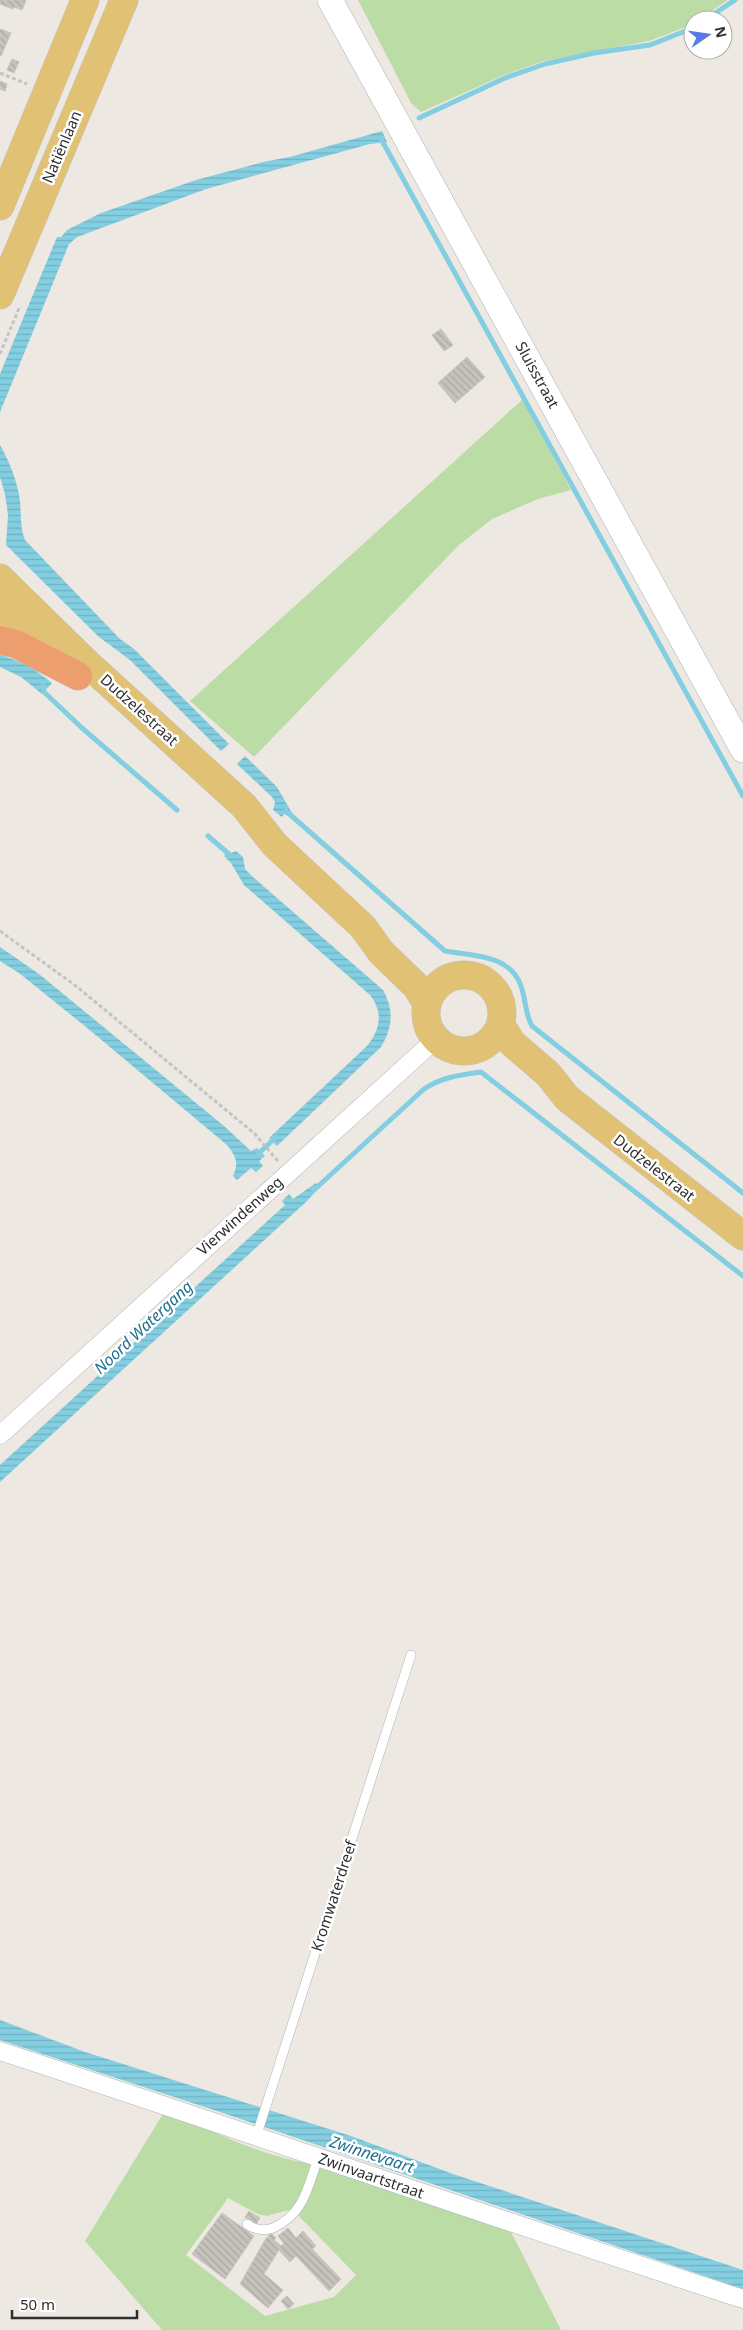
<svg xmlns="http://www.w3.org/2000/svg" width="743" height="2330" font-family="'Noto Sans',sans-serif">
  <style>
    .grass { fill: #bcdca6; fill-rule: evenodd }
    .water { fill: url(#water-rules) }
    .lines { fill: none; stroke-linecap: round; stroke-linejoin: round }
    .stream { stroke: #83cee1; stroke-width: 5 }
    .building { fill: url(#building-back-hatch); stroke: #c9c3bc }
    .lane-casing { stroke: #aeb1b8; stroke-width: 10 }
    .street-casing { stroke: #aeb1b8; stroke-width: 19 }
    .secondary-casing { stroke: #aeb1b8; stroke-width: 26 }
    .primary-casing { stroke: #c4c4c4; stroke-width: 29 }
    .highway-casing { stroke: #c4c4c4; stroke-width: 29 }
    .path { stroke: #c4c4c4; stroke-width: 3; stroke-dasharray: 4 2.5; stroke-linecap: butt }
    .lane { stroke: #fff; stroke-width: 9 }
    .street { stroke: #fff; stroke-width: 18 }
    .secondary { stroke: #fff; stroke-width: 25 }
    .primary { stroke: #e1c173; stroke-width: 28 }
    .highway { stroke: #ec9e6f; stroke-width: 28 }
    .labels { text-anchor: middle; stroke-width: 5; stroke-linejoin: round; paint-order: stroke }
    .street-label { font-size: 15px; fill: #2e2e2e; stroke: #fff }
    .water-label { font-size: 16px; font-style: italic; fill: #1f7091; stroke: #fff }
  </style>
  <defs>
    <pattern id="water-rules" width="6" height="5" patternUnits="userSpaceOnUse" patternTransform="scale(1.25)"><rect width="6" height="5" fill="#83cee1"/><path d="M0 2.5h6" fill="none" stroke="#71b1c1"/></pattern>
    <pattern id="building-back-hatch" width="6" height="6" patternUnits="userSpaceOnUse" patternTransform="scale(1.25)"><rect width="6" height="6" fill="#c6c3bd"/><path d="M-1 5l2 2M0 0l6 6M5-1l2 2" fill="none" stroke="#aaa8a3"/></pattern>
  </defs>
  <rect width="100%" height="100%" fill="#ede8e2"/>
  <path class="grass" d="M358,0H728L698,20H693L691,25L649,41L544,61L504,75L421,112L411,103Z
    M523,399L571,490L538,499L492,519L459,545L254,757L190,701Z
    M166,2109C217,2134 274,2163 332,2166L509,2228L561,2330H162L85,2241ZM228,2198L258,2214L267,2216L289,2210L296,2213L356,2275L334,2297L265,2316L186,2255Z"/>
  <path class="water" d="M382,131L387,142L370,144L206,189L77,237L69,244L0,412V374L57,237H61L67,230L101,213L196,180L263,162L290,157Z
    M0,445C10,463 17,480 20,501C21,514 20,527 25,540L120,639L134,649L229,744L221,751L130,660L99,637L6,545L8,515L5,494L0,477Z
    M0,654L31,667L52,683L42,694L21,677L0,667Z
    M245,756L277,787L292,813L289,816L284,814L282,817L273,810L275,802L272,797L237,764Z
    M227,851L231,853L236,851L243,857L245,869L254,878L383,990C394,1010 393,1027 381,1047L277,1146L269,1138L367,1046C380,1030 384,1013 370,995L244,885L231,863L224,856Z
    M0,947L39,974L224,1126L251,1151L257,1148L265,1156L259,1161L263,1166L256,1172L251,1168L237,1180L233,1176C239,1163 236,1156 227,1145L86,1027L19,973L0,961Z
    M316,1183L320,1187L306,1202L0,1482V1465L285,1205L282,1201L289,1194L293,1199Z
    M0,2020L85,2052L351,2136L453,2174L743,2270V2289L223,2113L0,2040Z"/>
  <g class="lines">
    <path class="stream" d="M705,20L735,0
      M419,118L505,78L545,64L594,53L650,45L693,28
      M380,137L743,796
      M43,686L44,692L82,728L177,810
      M286,811L445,951C472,956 510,954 521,986C526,1000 525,1014 532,1026L743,1193
      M208,836L230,855
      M257,1155L276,1137
      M314,1190L424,1089C442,1077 460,1075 481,1072L743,1276"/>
  </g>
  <path class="building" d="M0,0H26L22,10L14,7L13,9L0,4Z
    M0,29L11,33L1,56H0Z
    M12,59L19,62L14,73L7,70Z
    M0,81L7,84L5,91L0,89Z
    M441,329L453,345L444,351L432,335Z
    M467,357L485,377L455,403L438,383Z
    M249,2211L260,2218L256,2224L245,2217Z
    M222,2213L254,2236L225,2279L192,2254Z
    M288,2228L296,2238L303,2231L316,2246L312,2249L341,2279L329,2291L296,2256L290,2262L279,2250L264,2274L283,2290L268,2308L240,2284L265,2240L271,2233L276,2238L274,2240L281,2246L284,2243L278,2236Z
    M287,2296L294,2304L288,2309L281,2301Z"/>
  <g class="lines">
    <defs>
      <path id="lane" d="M256,2137L411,1655
        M247,2224C254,2230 265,2231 273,2228C304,2214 308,2187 318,2158"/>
      <path id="street" d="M0,1435L436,1039
        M0,2051C248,2132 495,2219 743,2299"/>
      <path id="secondary" d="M330,0L743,750"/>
      <path id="primary" d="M0,206L85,0
        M0,295L124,0
        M0,578L89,665L244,806L275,845L363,927L381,952L416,986L427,1003
        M0,609L9,615L47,649
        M426 1013a38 38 0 1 1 76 0a38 38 0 1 1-76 0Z
        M501,1025L512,1043L548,1074L567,1098L743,1236"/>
      <path id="highway" d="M0,640L16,644L78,676"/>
    </defs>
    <use href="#lane" class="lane-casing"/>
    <use href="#street" class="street-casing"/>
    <use href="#secondary" class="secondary-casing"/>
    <use href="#primary" class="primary-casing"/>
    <use href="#highway" class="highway-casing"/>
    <path class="path" d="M0,73L27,84
      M0,354L20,306
      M0,931L76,986L238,1120L254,1133L278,1161"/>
    <use href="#lane" class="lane"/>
    <use href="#street" class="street"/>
    <use href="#secondary" class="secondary"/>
    <use href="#primary" class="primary"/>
    <use href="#highway" class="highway"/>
  </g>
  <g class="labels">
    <g class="street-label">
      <text transform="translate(62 147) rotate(-67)" y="5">Natiënlaan</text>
      <text transform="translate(537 375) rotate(61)" y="5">Sluisstraat</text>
      <text transform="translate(139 710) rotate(42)" y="5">Dudzelestraat</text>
      <text transform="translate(654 1168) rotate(38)" y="5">Dudzelestraat</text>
      <text transform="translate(240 1216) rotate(-42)" y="5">Vierwindenweg</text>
      <text transform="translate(334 1896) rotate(-72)" y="5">Kromwaterdreef</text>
      <text transform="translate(371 2176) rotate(19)" y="5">Zwinvaartstraat</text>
    </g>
    <g class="water-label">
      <text transform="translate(143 1327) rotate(-43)" y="6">Noord Watergang</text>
      <text transform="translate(372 2154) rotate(18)" y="6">Zwinnevaart</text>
    </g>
  </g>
  <g transform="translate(708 35) rotate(77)"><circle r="24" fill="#ffffff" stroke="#ababab"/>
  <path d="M0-4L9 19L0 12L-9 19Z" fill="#577ae5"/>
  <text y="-8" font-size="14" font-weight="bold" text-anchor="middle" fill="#2e2e2e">N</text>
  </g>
  <path d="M12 2310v8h125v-8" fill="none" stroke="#2e2e2e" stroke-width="2.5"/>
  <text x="20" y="2310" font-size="15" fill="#2e2e2e" stroke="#ffffff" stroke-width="4" paint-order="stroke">50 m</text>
</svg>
